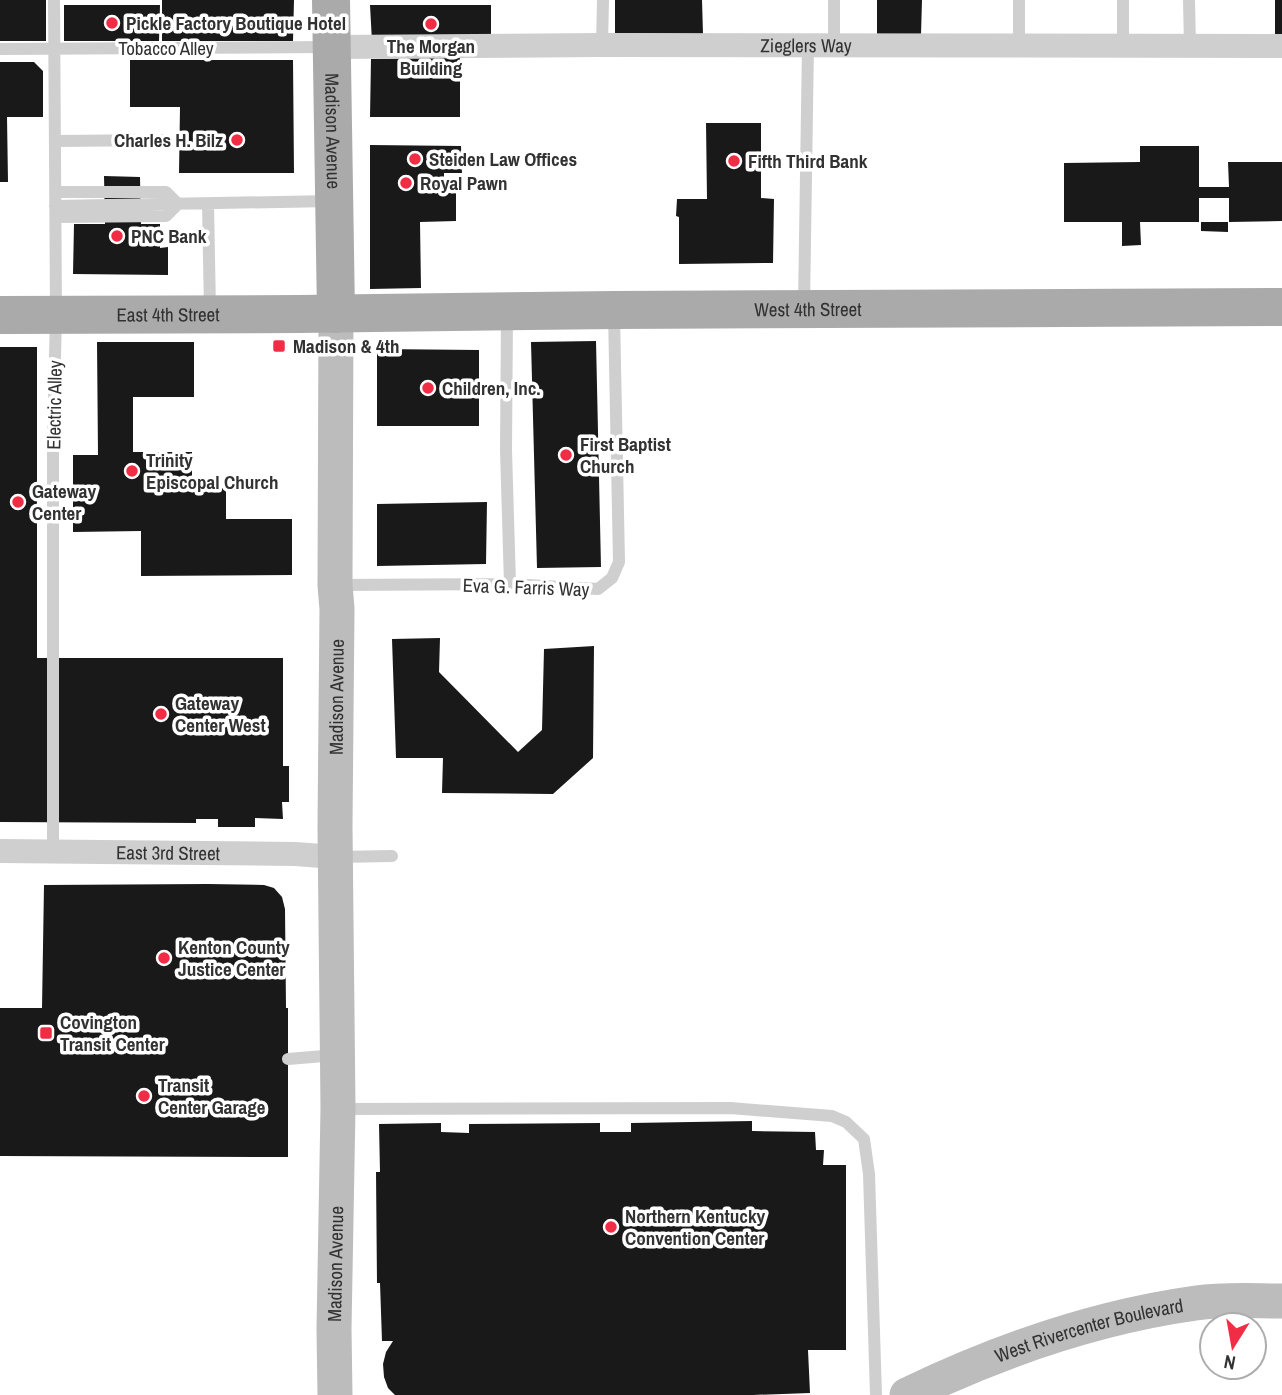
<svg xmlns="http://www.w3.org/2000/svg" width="1282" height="1395" font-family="'Archivo Narrow',sans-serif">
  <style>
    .building { fill: #191919 }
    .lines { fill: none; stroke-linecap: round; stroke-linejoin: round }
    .lane { stroke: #cfcfcf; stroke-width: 12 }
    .street { stroke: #cfcfcf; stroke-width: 24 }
    .secondary { stroke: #bcbcbc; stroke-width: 35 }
    .primary { stroke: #aaa; stroke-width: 38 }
    .poi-dot { fill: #f12d46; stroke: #fff; stroke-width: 2.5 }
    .labels { text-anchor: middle; stroke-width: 7; stroke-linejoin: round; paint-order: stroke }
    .poi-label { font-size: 19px; font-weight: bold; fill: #323232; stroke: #fff; text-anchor: start }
    .street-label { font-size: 19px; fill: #323232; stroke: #fff }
  </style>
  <rect width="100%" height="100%" fill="#fff"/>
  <path class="building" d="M0,0H46V41H0Z
    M162,0H294L293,41H162Z
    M615,0H702L703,34L615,33Z
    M877,0H922L921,35H877Z
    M1275,0H1282V39H1275Z
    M64,5H160L159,41H64Z
    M370,5H491V42H372Z
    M460,58V117H370L371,59Z
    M130,60H293L294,173H179L180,107H130Z
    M0,62H34L43,71V117H7L8,182H0Z
    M706,123H761V198L774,199L773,263L679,264V217L676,216L677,199H707Z
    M370,145L461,146L462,173H444V193H456V221L420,222L421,288L370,289Z
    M1140,146H1199V187H1229L1228,162H1282V221L1229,222V198H1199V222H1140L1141,245L1122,246V222H1064V163L1140,162Z
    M104,176L140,177L141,224H160V248L168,247V275L73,274L74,224H105Z
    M1201,222H1228V232L1201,231Z
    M596,341L601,567L537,568L531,342Z
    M97,342H194V397H133V452H192V488H226V519H292V575L141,576V531L73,532V455H98Z
    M0,347H37V658H283V766H289V802H282L283,819L255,818V827H218V819H196V823L0,822Z
    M377,349L479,350V426H377Z
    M487,502L486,564L377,566V504Z
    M440,638L439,672L518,752L542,730L544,649L594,646L593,758L553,794L442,793L443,758H396L392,639Z
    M208,884L264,885L274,888L282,897L285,909L286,1008H288V1157L0,1156V1008H42L44,885Z
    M752,1121V1131L815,1132L816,1150H824L823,1165H846V1350H808L810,1393L753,1395H395L388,1388L384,1377L383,1364L386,1352L393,1341H382L380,1283H377L376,1172H380L379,1124L441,1123V1132L469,1133V1124L600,1123V1132H631V1123Z"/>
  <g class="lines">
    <path class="lane" d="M834,0V45
      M1123,0V46
      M1189,0L1190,46
      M602,45L603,0
      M1019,46V0
      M0,49L328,47
      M55,141L165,140
      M55,192H166L178,204
      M208,204L210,310
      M55,206L331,201
      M56,217L166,216L178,204
      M804,306L808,45
      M507,315L506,450L510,584
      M336,585L510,584L598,589L612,578L619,562L614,314
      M53,852V445L56,314L54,0
      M337,857L392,856
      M288,1059L336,1055
      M342,1109L730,1108L832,1116L846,1122L864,1139L869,1174L876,1395"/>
    <g class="street">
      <path id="s1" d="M332,47L602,45L1282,46"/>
      <path id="s2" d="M0,851L295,854L335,857"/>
    </g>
    <g class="secondary">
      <path id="s3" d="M335,1395L334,1329L338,1108L335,826L337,609L335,585L336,314"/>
      <path id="s4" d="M907,1395C998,1351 1096,1317 1196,1303C1225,1299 1254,1301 1282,1301"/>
    </g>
    <g class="primary">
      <path id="s5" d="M331,0L336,314"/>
      <path id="s6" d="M0,315L299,314L614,310L1282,307"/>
    </g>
  </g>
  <g class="poi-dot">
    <circle cx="112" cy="23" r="7"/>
    <circle cx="431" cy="24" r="7"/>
    <circle cx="237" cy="140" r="7"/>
    <circle cx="415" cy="159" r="7"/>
    <circle cx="734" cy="161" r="7"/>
    <circle cx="406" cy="183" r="7"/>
    <circle cx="117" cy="236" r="7"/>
    <rect x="272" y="339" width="14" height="14" rx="3.5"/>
    <circle cx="428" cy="388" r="7"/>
    <circle cx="566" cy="455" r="7"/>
    <circle cx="132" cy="471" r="7"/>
    <circle cx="18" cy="502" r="7"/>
    <circle cx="161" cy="714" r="7"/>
    <circle cx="164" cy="958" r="7"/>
    <rect x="39" y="1026" width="14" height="14" rx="3.5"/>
    <circle cx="144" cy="1096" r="7"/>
    <circle cx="611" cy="1227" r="7"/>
  </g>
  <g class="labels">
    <g class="poi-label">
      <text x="126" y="30">Pickle Factory Boutique Hotel</text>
      <text x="431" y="53" text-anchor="middle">The Morgan<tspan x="431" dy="22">Building</tspan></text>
      <text x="223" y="147" text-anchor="end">Charles H. Bilz</text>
      <text x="429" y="166">Steiden Law Offices</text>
      <text x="748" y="168">Fifth Third Bank</text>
      <text x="420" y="190">Royal Pawn</text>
      <text x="131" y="243">PNC Bank</text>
      <text x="293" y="353">Madison &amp; 4th</text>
      <text x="442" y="395">Children, Inc.</text>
      <text x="580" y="451">First Baptist<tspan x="580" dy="22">Church</tspan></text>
      <text x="146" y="467">Trinity<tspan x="146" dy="22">Episcopal Church</tspan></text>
      <text x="32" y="498">Gateway<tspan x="32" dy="22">Center</tspan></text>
      <text x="175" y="710">Gateway<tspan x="175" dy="22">Center West</tspan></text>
      <text x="178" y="954">Kenton County<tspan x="178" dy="22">Justice Center</tspan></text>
      <text x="60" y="1029">Covington<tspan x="60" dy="22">Transit Center</tspan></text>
      <text x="158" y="1092">Transit<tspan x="158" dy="22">Center Garage</tspan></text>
      <text x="625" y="1223">Northern Kentucky<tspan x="625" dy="22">Convention Center</tspan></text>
    </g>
    <g class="street-label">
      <text dy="7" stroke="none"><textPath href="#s1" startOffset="474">Zieglers Way</textPath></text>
      <text x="166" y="55">Tobacco Alley</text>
      <text dy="7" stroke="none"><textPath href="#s5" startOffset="131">Madison Avenue</textPath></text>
      <text dy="7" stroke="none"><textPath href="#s6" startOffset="808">West 4th Street</textPath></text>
      <text dy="7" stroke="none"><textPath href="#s6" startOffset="168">East 4th Street</textPath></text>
      <text transform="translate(54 405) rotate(-89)" y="7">Electric Alley</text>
      <text transform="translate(526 587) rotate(2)" y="7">Eva G. Farris Way</text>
      <text dy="7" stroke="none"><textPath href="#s3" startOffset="698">Madison Avenue</textPath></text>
      <text dy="7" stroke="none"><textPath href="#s2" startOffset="168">East 3rd Street</textPath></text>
      <text dy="7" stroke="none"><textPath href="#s3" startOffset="131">Madison Avenue</textPath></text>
      <text dy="7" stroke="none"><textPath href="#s4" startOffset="194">West Rivercenter Boulevard</textPath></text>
    </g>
  </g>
  <g transform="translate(1233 1346) rotate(191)"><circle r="33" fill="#ffffff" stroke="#adadad" stroke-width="2"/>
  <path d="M0-5L12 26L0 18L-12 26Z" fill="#f12d46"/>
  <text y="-10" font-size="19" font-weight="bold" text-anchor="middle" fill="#323232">N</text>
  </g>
</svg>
